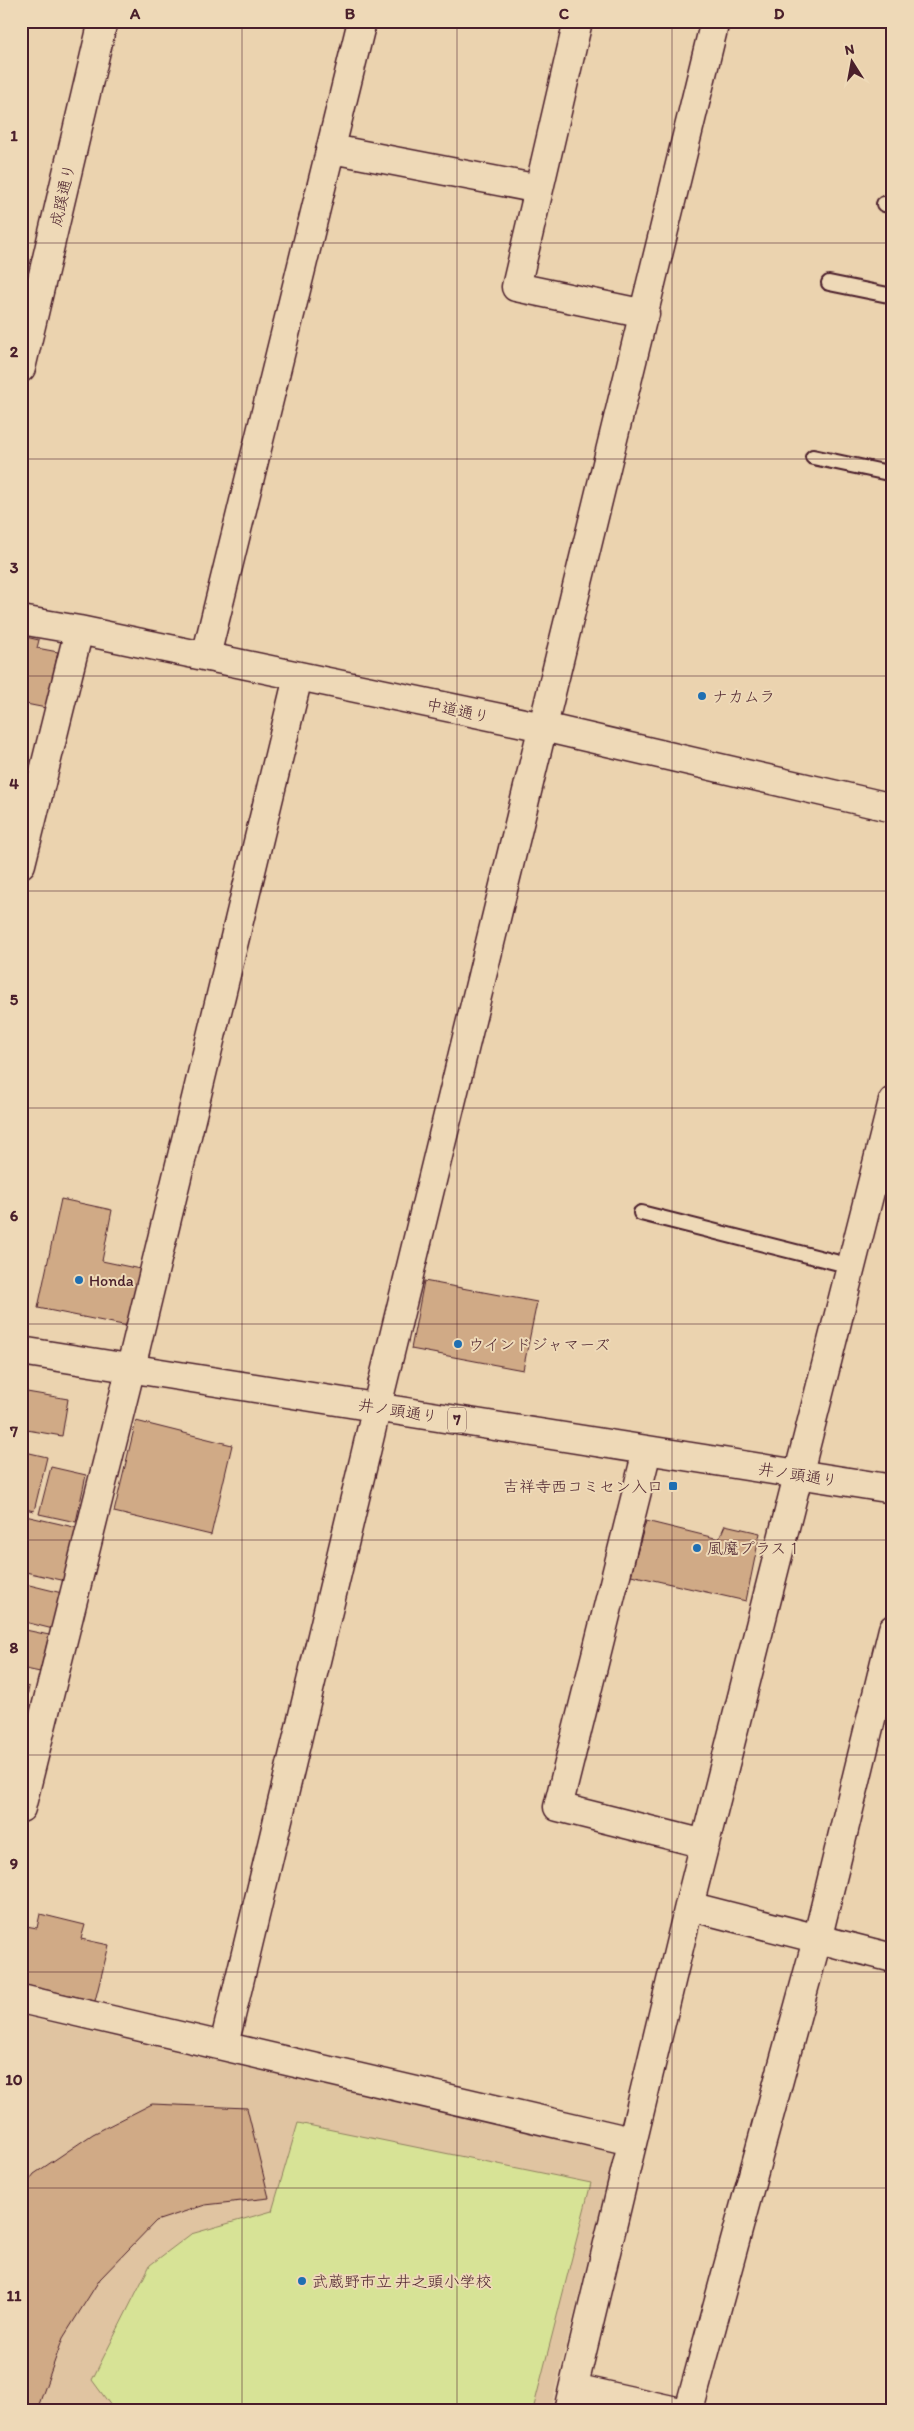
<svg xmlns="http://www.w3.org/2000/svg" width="914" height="2431" font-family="Itim,'Klee One',sans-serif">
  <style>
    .built { fill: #e0c4a1 }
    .green { fill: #d7e396; stroke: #908160 }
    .building { fill: #d0aa86; stroke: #4a1f2b }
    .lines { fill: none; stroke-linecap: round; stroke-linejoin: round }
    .lane-casing { stroke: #4a1f2b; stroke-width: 18 }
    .street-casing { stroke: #4a1f2b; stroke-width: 31 }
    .secondary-casing { stroke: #4a1f2b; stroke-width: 31 }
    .primary-casing { stroke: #4a1f2b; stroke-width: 31 }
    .lane { stroke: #eed9b7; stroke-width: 14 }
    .street { stroke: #eed9b7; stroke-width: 28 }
    .secondary { stroke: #eed9b7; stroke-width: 28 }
    .primary { stroke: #eed9b7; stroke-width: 28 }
    .grid { fill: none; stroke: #4a1f2b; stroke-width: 1; stroke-opacity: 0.55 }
    .poi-dot { fill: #1f6fb2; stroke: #eed9b7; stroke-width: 2 }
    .labels { text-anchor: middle; stroke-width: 4; stroke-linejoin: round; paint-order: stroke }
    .shield { fill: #eed9b7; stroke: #7b5755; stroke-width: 1 }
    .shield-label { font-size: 15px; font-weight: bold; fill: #4a1f2b }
    .street-label { font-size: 16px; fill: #4a1f2b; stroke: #eed9b7 }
    .poi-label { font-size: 16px; fill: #4a1f2b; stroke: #eed9b7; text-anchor: start }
    .neatline { fill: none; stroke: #4a1f2b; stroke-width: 2 }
    .grid-label { font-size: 16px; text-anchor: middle; font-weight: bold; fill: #4a1f2b }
  </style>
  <rect width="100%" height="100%" fill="#ebd3af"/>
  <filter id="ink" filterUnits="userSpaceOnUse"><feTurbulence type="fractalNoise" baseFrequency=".02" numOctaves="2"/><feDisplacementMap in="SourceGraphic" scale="10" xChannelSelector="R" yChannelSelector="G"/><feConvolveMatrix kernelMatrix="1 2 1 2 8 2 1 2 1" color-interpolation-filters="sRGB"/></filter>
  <g filter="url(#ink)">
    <path class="built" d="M21,2016L615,2152L550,2410H21Z"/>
    <path class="green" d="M298,2123L591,2183L533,2410H114L92,2380L150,2265L191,2234L272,2211Z"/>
    <path class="building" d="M21,636L39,640L37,648L58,652L46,708L21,703Z
      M21,764L34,767L21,819Z
      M61,1199L112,1210L102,1261L140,1269L128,1326L38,1308Z
      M424,1281L537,1302L523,1370L411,1349Z
      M21,1391L68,1399L62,1436L21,1429Z
      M136,1421L232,1445L211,1535L114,1512Z
      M21,1451L47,1457L34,1511L21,1508Z
      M51,1467L86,1475L76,1522L39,1514Z
      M21,1515L78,1528L66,1581L21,1571Z
      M646,1521L719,1539L725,1525L760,1533L746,1601L631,1575Z
      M21,1583L62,1593L53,1629L21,1621Z
      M21,1629L49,1635L40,1672L21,1668Z
      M21,1685L29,1687L23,1714H21Z
      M40,1914L85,1925L81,1939L109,1945L95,2001L21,1984V1925L37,1928Z
      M152,2104L247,2108L269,2198L205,2205L156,2221L100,2279L63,2338L37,2410H21V2192L34,2174L93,2134Z"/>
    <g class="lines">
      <defs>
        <path id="lane" d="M884,204L893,206
          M829,283L893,296
          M813,457L893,474
          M641,1213L851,1266"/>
        <path id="street" d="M332,149L539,189L578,21
          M539,189L516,287L645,314
          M21,620L79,630L543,727L893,808
          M206,656L362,21
          M21,864L79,630
          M647,1451L558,1807L705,1844
          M21,1808L131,1367L298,677
          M689,1906L893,1958
          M21,1999L631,2141
          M224,2045L377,1406L715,21
          M574,2388L672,2410
          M568,2410L689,1906L893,1101
          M689,2410L817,1940L893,1629"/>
        <path id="secondary" d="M21,368L103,21"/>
        <path id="primary" d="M21,1351L893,1489"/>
      </defs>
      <use href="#lane" class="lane-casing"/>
      <use href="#street" class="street-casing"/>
      <use href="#secondary" class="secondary-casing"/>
      <use href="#primary" class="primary-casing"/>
      <use href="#lane" class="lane"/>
      <use href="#street" class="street"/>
      <use href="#secondary" class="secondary"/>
      <use href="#primary" class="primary"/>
    </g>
  </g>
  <path class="grid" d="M242,21V2410M457,21V2410M672,21V2410M21,243H893M21,459H893M21,676H893M21,891H893M21,1108H893M21,1324H893M21,1540H893M21,1755H893M21,1972H893M21,2188H893"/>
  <g class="poi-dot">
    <circle cx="702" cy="696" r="5"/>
    <circle cx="79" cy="1280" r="5"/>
    <circle cx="458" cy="1344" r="5"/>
    <rect x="668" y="1481" width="10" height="10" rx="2.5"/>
    <circle cx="697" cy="1548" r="5"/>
    <circle cx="302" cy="2281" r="5"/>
  </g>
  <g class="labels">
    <rect class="shield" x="448" y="1407.5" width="18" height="25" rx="4"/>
    <g class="shield-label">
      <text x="457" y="1425">7</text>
    </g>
    <g class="street-label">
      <text transform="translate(62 195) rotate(-77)" y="6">成蹊通り</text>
      <text transform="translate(458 710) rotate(12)" y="6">中道通り</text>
      <text transform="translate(398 1410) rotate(9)" y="6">井ノ頭通り</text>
      <text transform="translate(798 1474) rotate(9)" y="6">井ノ頭通り</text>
    </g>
    <g class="poi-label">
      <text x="712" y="702">ナカムラ</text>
      <text x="89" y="1286">Honda</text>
      <text x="468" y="1350">ウインドジャマーズ</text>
      <text x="663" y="1492" text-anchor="end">吉祥寺西コミセン入口</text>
      <text x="707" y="1554">風魔プラス１</text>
      <text x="312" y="2287">武蔵野市立 井之頭小学校</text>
    </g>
  </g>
  <rect width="914" height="2431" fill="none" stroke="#eed9b7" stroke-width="55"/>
  <g transform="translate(852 62) rotate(349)" stroke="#eed9b7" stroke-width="4" paint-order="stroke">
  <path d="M0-4L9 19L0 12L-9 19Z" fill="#4a1f2b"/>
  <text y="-8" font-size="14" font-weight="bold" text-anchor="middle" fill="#4a1f2b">N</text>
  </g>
  <rect x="28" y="28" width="858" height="2376" class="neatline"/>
  <g class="grid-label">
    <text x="135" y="19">A</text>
    <text x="350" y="19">B</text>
    <text x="564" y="19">C</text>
    <text x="779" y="19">D</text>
    <text x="14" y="141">1</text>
    <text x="14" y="357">2</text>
    <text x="14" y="573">3</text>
    <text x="14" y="789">4</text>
    <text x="14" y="1005">5</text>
    <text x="14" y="1221">6</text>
    <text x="14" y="1437">7</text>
    <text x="14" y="1653">8</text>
    <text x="14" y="1869">9</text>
    <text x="14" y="2085">10</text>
    <text x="14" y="2301">11</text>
  </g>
</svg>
